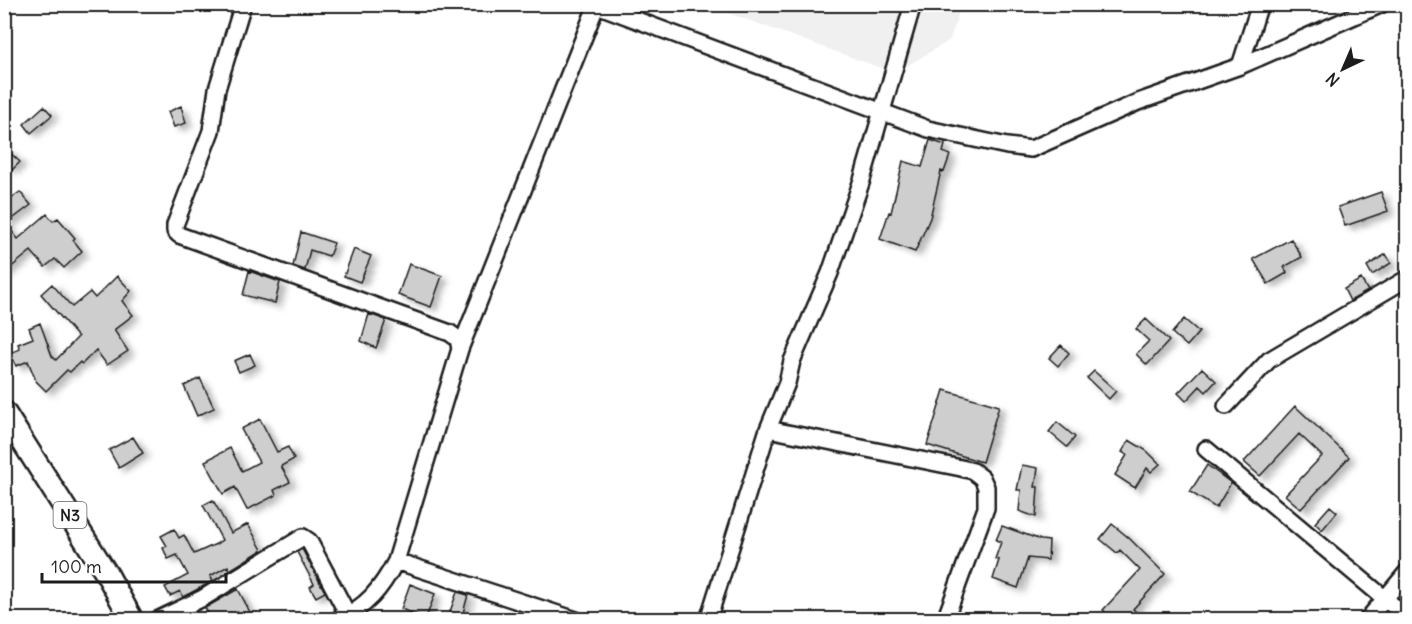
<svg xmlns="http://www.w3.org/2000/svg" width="1412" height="624" font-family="Delius,sans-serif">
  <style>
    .built { fill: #f0f0f0 }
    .building { fill: #cecece; stroke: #1c1c1c; stroke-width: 1.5; filter: url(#shadow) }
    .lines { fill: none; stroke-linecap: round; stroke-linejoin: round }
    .minor-casing { stroke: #1c1c1c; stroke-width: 20 }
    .highway-casing { stroke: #1c1c1c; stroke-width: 26 }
    .minor { stroke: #fff; stroke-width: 15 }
    .highway { stroke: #fff; stroke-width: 21 }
    .labels { text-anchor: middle; stroke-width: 4.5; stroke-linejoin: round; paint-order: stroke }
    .shield { fill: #fff; stroke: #606060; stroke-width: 1.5 }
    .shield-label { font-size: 16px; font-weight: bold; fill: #1c1c1c }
  </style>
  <defs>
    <filter id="shadow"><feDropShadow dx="6" dy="4" stdDeviation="3" flood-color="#0004"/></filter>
  </defs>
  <rect width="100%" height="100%" fill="#fff"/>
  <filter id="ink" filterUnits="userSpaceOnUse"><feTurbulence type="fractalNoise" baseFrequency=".0167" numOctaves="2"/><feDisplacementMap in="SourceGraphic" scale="12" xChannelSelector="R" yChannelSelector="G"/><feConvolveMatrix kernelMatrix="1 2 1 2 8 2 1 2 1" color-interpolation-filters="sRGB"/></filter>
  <g filter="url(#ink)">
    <path class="built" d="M706,5H961L950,40L895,73Z"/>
    <path class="building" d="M44,106L52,115L31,133L24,124Z
      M181,106L186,123L174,127L168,112Z
      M930,140L945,145L943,152L950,155L944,172L941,171L930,218L915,252L880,239L889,212L891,213L903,161L922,167Z
      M4,147L20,162L12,170L4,163Z
      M20,192L31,205L6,224L18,239L47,214L53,221L58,218L75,238L73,240L82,251L64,268L55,259L45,267L31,251L4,273V203Z
      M1381,192L1388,211L1345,226L1338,207Z
      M301,232L334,243L329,256L310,250L305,270L293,266Z
      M1291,239L1302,257L1284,267L1287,273L1268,284L1253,259Z
      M354,249L371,256L360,282L344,276Z
      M1386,254L1391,263L1372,275L1367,266Z
      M409,264L442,276L431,307L398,295Z
      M249,271L280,282L275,303L243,295Z
      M117,276L131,291L122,301L133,315L114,330L128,351L107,365L96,350L82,364L80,362L70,372L67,370L46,391L36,381L28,361L16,366L10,353L20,349L18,344L33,338L29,328L40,323L52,356L56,360L78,337L41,294L52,284L72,307L90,292L95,298Z
      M1361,279L1368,291L1350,301L1344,289Z
      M369,314L386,320L376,348L361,341Z
      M1146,319L1169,341L1147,365L1136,354L1149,341L1136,329Z
      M1184,319L1199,332L1187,346L1172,333Z
      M1061,345L1069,353L1058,366L1049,358Z
      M250,354L255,365L239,372L234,361Z
      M1202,368L1216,381L1206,392L1200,386L1186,401L1178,393Z
      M1094,371L1116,391L1109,399L1087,378Z
      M200,378L214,408L197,416L184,386Z
      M944,390L999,406L982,462L927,445Z
      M1295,406L1349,457L1301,509L1285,495L1322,456L1299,434L1260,476L1244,462Z
      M260,419L277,452L288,447L294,459L281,466L290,482L274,490L276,495L247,510L235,487L223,494L205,461L230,448L242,471L259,462L241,429Z
      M1057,422L1075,437L1067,447L1049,432Z
      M133,437L143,453L119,468L109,450Z
      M1129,440L1147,451L1160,464L1151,472L1147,468L1135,488L1115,475L1127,455L1122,452Z
      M1022,465L1038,468L1035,487H1038L1036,517L1019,511L1021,490H1017Z
      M1207,465L1231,483L1216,508L1190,492Z
      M213,500L231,533L248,524L262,550L230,570L228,566L210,576L213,581L183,597L180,591L170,596L165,587L188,575L177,555L168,559L163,548L167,546L161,536L174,529L179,538L184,535L194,554L216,544L222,540L203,505Z
      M1330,506L1337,512L1322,530L1315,523Z
      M1112,524L1129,538L1165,574L1133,609L1145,620H1114L1103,610L1140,570L1120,550L1117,553L1100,539Z
      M1002,526L1041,540L1049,541L1048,560L1028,558L1018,588L993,579L999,560L995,559L1001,542L996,540Z
      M302,549L325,592L316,597L310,587L314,584L297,552Z
      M410,584L435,594L426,618L401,609Z
      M238,589L254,620H212L205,608Z
      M457,592L468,595L461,620H447Z"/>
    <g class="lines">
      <defs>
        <path id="minor" d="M243,4L217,89L211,131L175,225V231L179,235L450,333L458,339L460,349L396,561C381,589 367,607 337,620
          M594,4L928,129L1007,146L1031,149L1138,102L1240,66L1382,4
          M1240,66L1260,4
          M460,349L597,4
          M1226,406L1269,360L1408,278
          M768,429L961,468L973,471L982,478L986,487V508L945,620
          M1206,449L1408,618
          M396,561L576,620
          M157,620L203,598L303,537L309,541L348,615
          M708,620L768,429L787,383L792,361L830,273L862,180L913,4
          M1367,620L1408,571"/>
        <path id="highway" d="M4,412L108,576L132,620"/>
      </defs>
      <use href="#minor" class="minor-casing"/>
      <use href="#highway" class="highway-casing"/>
      <use href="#minor" class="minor"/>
      <use href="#highway" class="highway"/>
    </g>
  </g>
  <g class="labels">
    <rect class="shield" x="53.5" y="502" width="33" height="26" rx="4.5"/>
    <g class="shield-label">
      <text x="70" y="521">N3</text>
    </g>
  </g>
  <rect width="1412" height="624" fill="none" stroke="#fff" stroke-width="24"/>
  <rect x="12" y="12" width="1388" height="600" fill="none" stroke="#1c1c1c" stroke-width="2" filter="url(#ink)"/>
  <g transform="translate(1343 69) rotate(224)" stroke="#ffffff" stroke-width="4.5" paint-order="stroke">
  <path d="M0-4.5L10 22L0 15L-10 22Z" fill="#1c1c1c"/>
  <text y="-9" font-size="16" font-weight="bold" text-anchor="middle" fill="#1c1c1c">N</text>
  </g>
  <path d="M42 573v9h184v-9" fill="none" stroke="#1c1c1c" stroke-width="3"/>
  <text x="51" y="573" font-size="18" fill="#1c1c1c" stroke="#ffffff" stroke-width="4.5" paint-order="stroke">100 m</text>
</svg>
